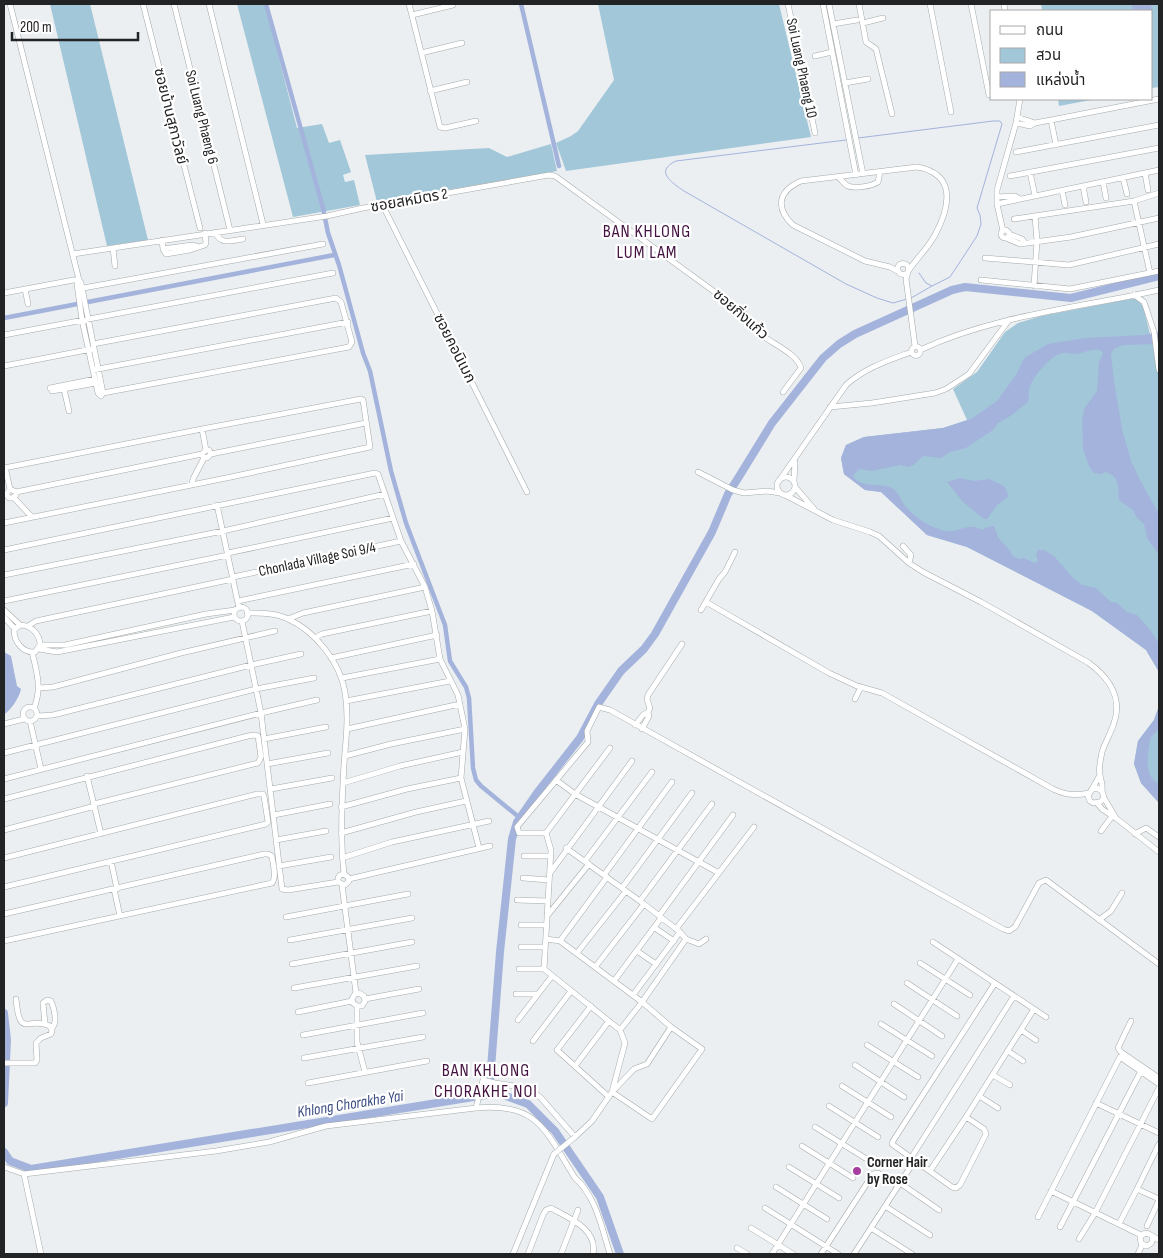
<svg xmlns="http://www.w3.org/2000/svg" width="1163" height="1258" font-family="'Sofia Sans Condensed','Noto Sans Thai',sans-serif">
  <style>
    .green { fill: #a2c7d9 }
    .water { fill: #a3b3dc }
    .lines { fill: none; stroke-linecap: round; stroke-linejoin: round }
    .stream { stroke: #a3b3dc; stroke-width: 1 }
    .canal { stroke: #a3b3dc; stroke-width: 4.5 }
    .river { stroke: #a3b3dc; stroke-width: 8 }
    .minor-casing { stroke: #a5a9aa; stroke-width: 6 }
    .minor { stroke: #fff; stroke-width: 5 }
    .minor-bridge-casing { stroke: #a5a9aa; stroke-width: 6; stroke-linecap: butt }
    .minor-bridge { stroke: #fff; stroke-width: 5 }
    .poi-dot { fill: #a63ea0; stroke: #fff; stroke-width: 2 }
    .labels { text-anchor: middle; stroke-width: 4.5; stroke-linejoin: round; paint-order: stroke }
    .street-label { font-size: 15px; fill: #222324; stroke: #fff }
    .poi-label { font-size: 15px; font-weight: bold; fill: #222324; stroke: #fff; text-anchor: start }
    .water-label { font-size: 16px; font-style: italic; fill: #3c4d83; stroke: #fff }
    .quarter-label { font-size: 18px; letter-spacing: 1px; fill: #441241; stroke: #fff }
  </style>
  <rect width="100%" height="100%" fill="#ebeff1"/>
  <path class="green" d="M50,4H90L148,240L107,246Z
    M237,4H265L297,128L322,124L329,143L340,140L351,172L343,175L345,182L354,180L360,205L293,217Z
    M598,4H779L811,137L566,171L556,143L571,136L578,131L614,80Z
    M1041,4H1159V87L1152,88V11H1042Z
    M1058,99H1096L1059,106Z
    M551,144L557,171L377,202L365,155L489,148L507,157Z
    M1130,299H1136L1143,306L1150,334L1159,332V672L1146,650L1092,611L967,547L927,535L881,492L865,490L844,474L841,458L846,445L864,437L943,428L967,420L953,389L977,372L1005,332L1018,323L1041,316Z
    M1159,706V803L1141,783L1134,764L1138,741L1154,720Z"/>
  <path class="water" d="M1132,4H1151L1152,11H1133Z
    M1159,332V344L1123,345L1114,349L1111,354L1114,381L1122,429L1131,461L1140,480L1159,514V555L1147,538L1144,524L1137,518L1133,510L1119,500C1118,487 1120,477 1106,472L1100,474L1094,473L1089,466L1083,449L1082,421L1084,409L1097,391L1099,362L1103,354L1102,351C1092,347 1085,353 1075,354C1071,354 1067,352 1063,353C1052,354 1034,376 1030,386C1028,391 1029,397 1028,402L1012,415L998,423L993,430L966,448L950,452L941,458L923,456L915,464L909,467L900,465L872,471L859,469L853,476C861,489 880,482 892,488C898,491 900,498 903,503C913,517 929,527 945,531C959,534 967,521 982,530L987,527L994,526L998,537L1010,551L1013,556L1019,559L1024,558L1035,563L1038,561L1036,555L1038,550H1044L1054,556L1073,578L1082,585L1096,588L1111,602L1117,603L1127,612L1137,615L1151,631L1159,644V672L1146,650L1092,611L967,547L927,535L881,492L865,490L844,474L841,458L846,445L864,437L943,428L971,419L997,401L1016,375L1024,358L1048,344L1085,338L1144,335Z
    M960,478L974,481L989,479L1004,486L1007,491L1008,497L997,505L987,519H984L963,502L947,482Z
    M4,652L11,656L17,686L21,689C20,696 10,712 4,714Z
    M1159,706V729L1151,737L1150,741C1147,756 1144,777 1159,784V803L1141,783L1134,764L1138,741L1154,720Z"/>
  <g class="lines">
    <path class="stream" d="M858,138L993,121H1000L1002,124L977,208L980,215L981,224L977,236L950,277L932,286L926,283L919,273
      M846,140L676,161C654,171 672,183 684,191L846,284L877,298L893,303L907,299
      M911,298L932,286"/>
    <path class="canal" d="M266,4L323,208L328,233L339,265L363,353L370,371L391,471L406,523L445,625L450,661L466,687L469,698L473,768L476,780L481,786L520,818
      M521,4L559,166
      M4,318L334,255
      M4,1155L5,1154"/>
    <path class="river" d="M4,1013L7,1040L4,1103
      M489,1094L500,952L512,839L517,822L537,793L580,738L598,704L621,671L644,649L655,634L712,532L728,494L740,475L772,423L823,358L839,344L855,334L952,290L965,287L1071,298L1159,276
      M4,1152L10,1161L31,1169L498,1093L528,1104L555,1131L600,1197L620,1254"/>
    <defs>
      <path id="minor" d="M10,4L79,280
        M143,4L200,228
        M174,4L230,230
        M209,4L263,224
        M409,4L440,127L445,128L476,121
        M788,4L815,133
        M823,4L856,175
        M829,4L863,174
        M859,4L866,42L876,49L892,114
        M930,4L951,112
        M971,4L989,95
        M1004,4L1005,11
        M412,15L453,5
        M863,23L883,18
        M833,24L857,20
        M421,53L462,43
        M815,56L832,52
        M845,83L868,79
        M430,91L467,82
        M1017,117L1035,123
        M1051,120L1056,145
        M1016,123L1030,126L1035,123L1051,120L1159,99
        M1016,152L1159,125
        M1030,172L1035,196
        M1145,173L1148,190
        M1010,176L1159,148
        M838,177C841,179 844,184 848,186C855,189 872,186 878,182L880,172
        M1123,178L1127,194
        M1103,182L1106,198
        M1083,186L1086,202
        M1062,190L1065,205
        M997,197L1015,196L1019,199
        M1134,201L1150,273
        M382,204L527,492
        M997,204L1159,170
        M1014,219L1134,201L1159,193
        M1001 234a4 4 0 1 1 8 0a4 4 0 1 1-8 0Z
        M1003,231L997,204V190L1016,123L1020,99
        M215,232C220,245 231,241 243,239
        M1009,234L1022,239L1024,242
        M1006,238L1020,244L1071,237L1159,218
        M162,240L163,249L166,254L190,250L205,245L206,243L205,233
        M113,248L115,266
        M163,249L192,245L199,247
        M73,254L327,216L363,208L549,175L555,176L745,314C749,338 795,347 801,368L783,392
        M985,258L1069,265L1159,244
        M897.5 269a5.5 5.5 0 1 1 11 0a5.5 5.5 0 1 1-11 0Z
        M899,272L890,267L865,261L793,225C775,208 778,191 801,181L917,167C957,174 950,207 935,235C928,248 917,258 909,270
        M908,272L906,279L915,346
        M79,280L81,283L103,393L101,396L98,393L82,320L77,284Z
        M981,280L1070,289L1159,271
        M1034,286L1037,241L1035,216
        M25,289L28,304
        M78,289L323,244
        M4,293L79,279
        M1134,295L1144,302L1154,332L1159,370
        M4,335L333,273
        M93,344L336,298L341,302L352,342L349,347L103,393
        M911.5 351a4.5 4.5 0 1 1 9 0a4.5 4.5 0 1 1-9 0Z
        M920,350C995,315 1079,308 1159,290
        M4,366L92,349
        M93,370L348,322
        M50,388L95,379
        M64,389L69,411
        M52,391L96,383
        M830,407L872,403L935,393L946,389L969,374L1009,320
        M211,454L366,423
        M5,467L10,489L6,494L9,498H12L16,495V492L10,489
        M4,468L202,429L206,450H209L211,454L207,458L203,457L202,454L206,450
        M698,472L733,490L744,493L767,491L780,493
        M777 486a9 9 0 1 1 18 0a9 9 0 1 1-18 0Z
        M781,478L846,385C865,368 887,361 911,352
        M794,480L795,462
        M192,484L193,479L204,458
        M795,487L814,509
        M16,492L202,454
        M785,495L833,520L870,532L879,536L909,563L923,572L981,602L1089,663C1109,678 1123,697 1114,723C1111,733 1105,742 1102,752C1101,758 1098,769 1100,775C1101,781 1103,784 1102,791
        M14,498L32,517
        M217,505L239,608
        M4,523L231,477L370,447L363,400L361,399L202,429
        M903,546L911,555L909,563
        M4,550L375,473L378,474L401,541L425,587L432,611L440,659L458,695L465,729L461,778L479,848
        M228,553L393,518
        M4,575L223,531L385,494
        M233,577L401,541
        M4,601L228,555
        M238,601L414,564
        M706,602L829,673L857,686L882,693L1053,789C1066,795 1075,796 1089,793
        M234 614a7 7 0 1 1 14 0a7 7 0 1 1-14 0Z
        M4,610L20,625
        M701,610L719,579L725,572L735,552
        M247,613C261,613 276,613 288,619C315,631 340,662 345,692C349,716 346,740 344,764C342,801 340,837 344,874
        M4,617L15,629
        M288,619L303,613L425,587
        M242,621L261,713L282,889L288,890L338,882L345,885L349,881L348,877L344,874L340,875L338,878V882
        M20,625C31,625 40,634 40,645L35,652C23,653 14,642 14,630Z
        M28,626L36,621L233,579
        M315,638L322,634L432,611
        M40,645H65L206,614L235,610
        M39,649L57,652L234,617
        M32,652C37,672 42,689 34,708
        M331,658L437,635
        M342,678L440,659
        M39,688L53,687L181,653L275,631
        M855,699L861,687
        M346,701L450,681
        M23 714a7 7 0 1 1 14 0a7 7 0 1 1-14 0Z
        M37,716L53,715L251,665L301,654
        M30,721L41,769
        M4,724L24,719
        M635,725L643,715L648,712
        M347,729L460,704
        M642,729L649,716L648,712L650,708L647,700L648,695L682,644
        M264,739L326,727
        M4,753L256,689L314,678
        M345,756L391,744L465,729
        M267,764L328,753
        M87,776L101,834
        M4,779L261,713L317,700
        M556,780L575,794L719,873
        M343,783L400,766L463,752
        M271,789L332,778
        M1091,790L1097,788L1102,791L1104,798L1100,802L1093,803L1090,801L1088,796L1100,775
        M1104,798L1116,818
        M4,799L248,736L254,735L258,736L261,757L258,763L94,804
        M1097,803L1102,809L1117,819L1159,852
        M341,807L407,789L461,778
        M274,815L330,804
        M4,830L95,806
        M1101,831L1113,815
        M341,833L416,812L466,801
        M546,833H519L517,827L588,742L587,731L599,707L610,710L1003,929L1009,931L1015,927L1039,883L1046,880L1159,964
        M1135,834L1146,828L1159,837
        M276,840L326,831
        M566,848L644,904L680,932L686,939
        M524,856H550
        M4,858L257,794H263L264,796L268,822L266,824L4,887
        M342,858L392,842L489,821
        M111,861L117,889
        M585,861L652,772
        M279,866L331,857
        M550,873L632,761
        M604,875L672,782
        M523,878L549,880
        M349,879L490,846
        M342,885L356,993
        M622,888L692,793
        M114,889L120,916
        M517,900L548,901
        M640,901L712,804
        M4,914L264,854H268L272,856C273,865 277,877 272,883L4,941
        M547,916L589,864
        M659,916L733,815
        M286,917L408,894
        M1099,920L1111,911L1122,893
        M521,925H547
        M655,928L674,941
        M676,929L754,827
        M546,939L560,941L642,1002L620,1030
        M290,940L412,918
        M560,941L607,877
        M933,942L1046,1017
        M521,947H545
        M637,951L656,964
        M577,953L626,891
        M920,963L970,995
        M292,964L412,942
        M596,966L644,904
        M544,969L551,850L546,833L610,748
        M614,981L661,918
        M907,983L957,1016
        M294,988L417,966
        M516,994H538
        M633,995L680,932
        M365,999L419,989
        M894,1004L942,1036
        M357,1006H362L365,1001L364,996L359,993L355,994L352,999L353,1003L357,1006V1042L365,1072
        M591,1006L557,1050L609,1097
        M298,1012L352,1001
        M518,1020L552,976
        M1131,1021L1118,1048L1121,1052L1159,1078
        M45,1024L43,1003L47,1000L51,1001C54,1008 58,1022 52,1028
        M881,1024L932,1056
        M671,1027L702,1049L652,1119L612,1092L634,1069L647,1064Z
        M671,1027L642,1002L686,939L699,944L706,939
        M1021,1030L1036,1040
        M303,1035L423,1013
        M533,1041L571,991
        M867,1045L918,1077
        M1008,1051L1023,1061
        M304,1058L423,1037
        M4,1063H35L37,1060L36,1043L41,1038L51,1034L52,1031L50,1026C28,1015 20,1041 16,999
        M855,1065L904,1097
        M575,1066L609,1021
        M993,1075L1010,1085
        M308,1083L427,1061
        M842,1086L891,1117
        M979,1096L998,1108
        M1096,1103L1159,1133
        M829,1106L878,1137
        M476,1108C539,1102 546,1132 575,1178C596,1196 602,1229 610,1254
        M966,1117L984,1129L986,1134L960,1185L956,1188L952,1187L892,1144L893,1141L995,983
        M815,1127L865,1158
        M802,1146L853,1178
        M911,1158L1014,996
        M4,1167L24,1174L216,1151L269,1142L326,1126L476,1108L483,1080L495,1083L529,1088L541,1098L575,1137L592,1121L612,1092L625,1043L620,1030L544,969H519
        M789,1167L839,1198
        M930,1171L966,1117L1034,1009
        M24,1174L41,1254
        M900,1183L939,1210
        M776,1187L827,1219
        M1137,1189L1159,1144
        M1051,1191L1141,1235
        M885,1206L930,1235
        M765,1208L838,1254
        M1038,1217L1120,1057L1159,1084
        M1119,1224L1137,1189L1159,1199
        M1147,1226L1159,1200
        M1060,1227L1141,1071
        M751,1228L793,1254
        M871,1228L912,1254
        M1152,1236C1154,1241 1151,1245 1146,1246L1141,1243L1140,1237L1145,1233L1149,1234L1159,1240
        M1079,1239L1095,1213L1159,1088
        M737,1248L747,1254
        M513,1254L554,1154
        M528,1254L543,1215L546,1210L551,1208C569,1218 598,1229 593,1254
        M561,1254L578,1210
        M772,1254L958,959
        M821,1254L873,1174L878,1173L898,1186
        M854,1254L915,1160
        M1138,1254L1142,1245"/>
    </defs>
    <use href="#minor" class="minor-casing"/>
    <use href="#minor" class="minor"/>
    <defs>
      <path id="minor-bridge" d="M554,1154L575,1137"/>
    </defs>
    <use href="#minor-bridge" class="minor-bridge-casing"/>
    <use href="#minor-bridge" class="minor-bridge"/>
  </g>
  <circle class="poi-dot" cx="857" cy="1171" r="5"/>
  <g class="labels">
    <g class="street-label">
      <text transform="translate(802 68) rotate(78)" y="5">Soi Luang Phaeng 10</text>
      <text transform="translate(171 116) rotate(76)" y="5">ซอยบ้านสุภาวัลย์</text>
      <text transform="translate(202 117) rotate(76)" y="5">Soi Luang Phaeng 6</text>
      <text transform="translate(409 200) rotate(-10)" y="5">ซอยสหมิตร 2</text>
      <text transform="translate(741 314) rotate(41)" y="5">ซอยกิ่งแก้ว</text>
      <text transform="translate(455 348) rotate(63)" y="5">ซอยคอนิเมก</text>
      <text transform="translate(317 559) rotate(-12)" y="5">Chonlada Village Soi 9/4</text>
    </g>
    <g class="poi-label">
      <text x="867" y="1167">Corner Hair<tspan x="867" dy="17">by Rose</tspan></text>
    </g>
    <g class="water-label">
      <text transform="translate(350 1103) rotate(-9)" y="6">Khlong Chorakhe Yai</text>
    </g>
    <g class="quarter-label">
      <text x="647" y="237">BAN KHLONG<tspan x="647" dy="21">LUM LAM</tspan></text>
      <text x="486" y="1076">BAN KHLONG<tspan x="486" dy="21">CHORAKHE NOI</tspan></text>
    </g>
  </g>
  <rect width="1163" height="1258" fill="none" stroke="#222324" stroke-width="10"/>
  <rect x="990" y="10" width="162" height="90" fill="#ffffff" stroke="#a7a7a7"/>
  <rect x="1000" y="26" width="25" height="8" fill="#ffffff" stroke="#a7a7a7"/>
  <text x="1036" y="35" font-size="15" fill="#222324">ถนน</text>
  <rect x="1000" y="48" width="25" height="15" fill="#a2c7d9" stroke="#a7a7a7"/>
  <text x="1036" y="60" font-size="15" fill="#222324">สวน</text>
  <rect x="1000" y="72" width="25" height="15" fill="#a3b3dc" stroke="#a7a7a7"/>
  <text x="1036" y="85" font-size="15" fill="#222324">แหล่งน้ำ</text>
  <path d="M12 32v8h126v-8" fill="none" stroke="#222324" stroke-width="2.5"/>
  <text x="20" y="32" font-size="15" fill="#222324" stroke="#ffffff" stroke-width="4" paint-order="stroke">200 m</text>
</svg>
